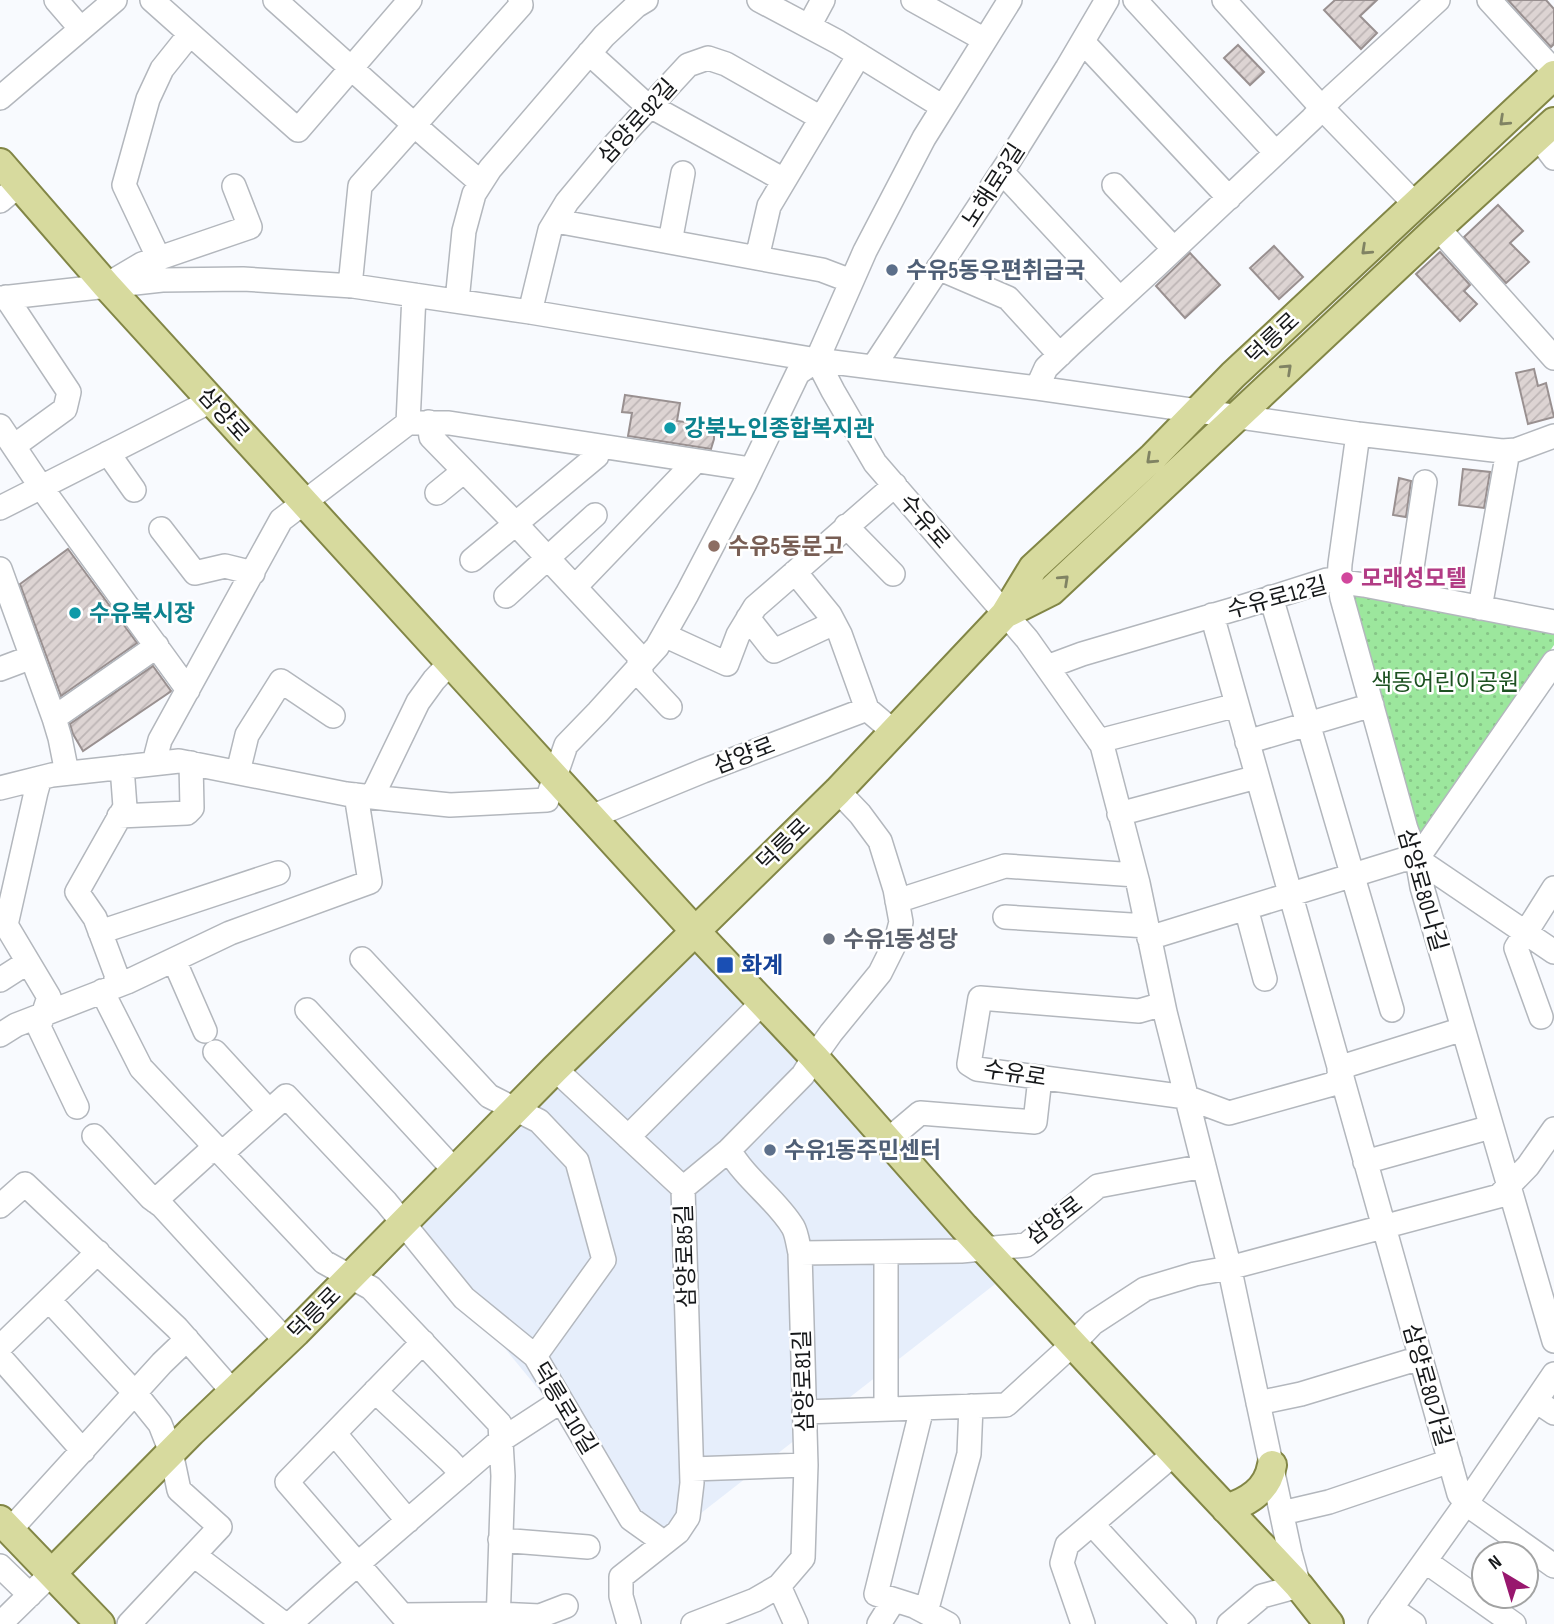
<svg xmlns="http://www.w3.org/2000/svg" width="1554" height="1624" font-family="'Sofia Sans Condensed','Noto Sans KR',sans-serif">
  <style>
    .built { fill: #e6eefb }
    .park { fill: url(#park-dots) }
    .building { fill: url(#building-hatch); stroke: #999090; stroke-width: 2 }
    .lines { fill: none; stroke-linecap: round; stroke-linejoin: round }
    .minor-casing { stroke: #b3b7bd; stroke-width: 26 }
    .major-casing { stroke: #828646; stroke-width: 32 }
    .minor { stroke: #fff; stroke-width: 23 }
    .major { stroke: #d7da9e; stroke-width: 28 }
    .oneway { stroke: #808363 }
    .service-dot { fill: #5c6f8a; stroke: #fff; stroke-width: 2.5 }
    .culture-dot { fill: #0f9aa8; stroke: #fff; stroke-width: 2.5 }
    .education-dot { fill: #8d6e63; stroke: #fff; stroke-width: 2.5 }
    .hotel-dot { fill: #d1479c; stroke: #fff; stroke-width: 2.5 }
    .worship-dot { fill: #6b7280; stroke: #fff; stroke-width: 2.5 }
    .transit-dot { fill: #1a4fb4; stroke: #fff; stroke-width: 2.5 }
    .labels { text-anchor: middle; stroke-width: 5; stroke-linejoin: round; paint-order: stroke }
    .street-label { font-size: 23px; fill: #16181a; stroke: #fff }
    .service-label { font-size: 23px; font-weight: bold; fill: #4e5e75; stroke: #fff; text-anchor: start }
    .culture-label { font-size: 23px; font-weight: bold; fill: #0d838f; stroke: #fff; text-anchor: start }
    .education-label { font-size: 23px; font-weight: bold; fill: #785e54; stroke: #fff; text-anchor: start }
    .hotel-label { font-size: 23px; font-weight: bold; fill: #b23c85; stroke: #fff; text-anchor: start }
    .park-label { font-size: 23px; fill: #1d5121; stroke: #fff }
    .worship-label { font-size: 23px; font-weight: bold; fill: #5b616d; stroke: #fff; text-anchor: start }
    .transit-label { font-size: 23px; font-weight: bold; fill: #164399; stroke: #fff; text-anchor: start }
  </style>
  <defs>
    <pattern id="park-dots" width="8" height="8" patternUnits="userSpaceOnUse" patternTransform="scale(1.75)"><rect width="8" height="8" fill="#9ce79d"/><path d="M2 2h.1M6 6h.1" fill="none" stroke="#86c587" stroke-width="1.8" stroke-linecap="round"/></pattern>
    <pattern id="building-hatch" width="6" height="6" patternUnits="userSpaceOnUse" patternTransform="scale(1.75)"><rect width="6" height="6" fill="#ddd4d3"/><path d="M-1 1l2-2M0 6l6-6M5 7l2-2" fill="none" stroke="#bdb5b5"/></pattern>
  </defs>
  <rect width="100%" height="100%" fill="#f8fafe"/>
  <path class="built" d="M695,946L1008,1274L664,1542L406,1228Z"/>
  <path class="park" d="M1348,590L1554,632V645L1420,842Z"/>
  <path class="building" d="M1335,0H1377L1360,16L1377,33L1361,49L1324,10Z
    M1508,0H1546L1554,9V44L1551,47Z
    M1238,45L1264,72L1250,85L1224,58Z
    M1498,205L1523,231L1510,243L1529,262L1506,283L1464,237Z
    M1274,246L1303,277L1279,299L1250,268Z
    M1440,252L1470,285L1464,291L1477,304L1460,321L1416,274Z
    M1190,253L1220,285L1185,318L1156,286Z
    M1534,369L1538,386L1546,383L1554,417L1528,424L1516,373Z
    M625,395L680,403L677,421L708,425L714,432V439L711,449L628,436L632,413L622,412Z
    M1463,469L1490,472L1484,508L1459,505Z
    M1399,478L1411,481L1406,517L1393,515Z
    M68,549L137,643L61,696L20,584Z
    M153,666L171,691L170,692L83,751L73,734L70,724Z"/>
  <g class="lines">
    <defs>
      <path id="minor" d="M56,0L81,29
        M152,0L298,130L410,0
        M275,0L429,138L481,183
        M759,0L838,42L943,107
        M913,0L985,40
        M1135,0L1276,153
        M1224,0L1322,108L1415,204
        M1489,0L1554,71
        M809,26L823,0
        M1083,42L1229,198
        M589,53L643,102L784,180
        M0,98L115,0
        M1538,137L1554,158
        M1002,172L1120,299
        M1114,185L1174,249
        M0,201L19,185
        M556,221L822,270L851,281
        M1438,228L1554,358
        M670,242L683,173
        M757,258L769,206L859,55
        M159,259L124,185L148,99L162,69L190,34
        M938,268L1008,298L1060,355
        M115,280L142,264L250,227L234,186
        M350,286L360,186L521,5L520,0
        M6,297L69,392L65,409L14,446
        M0,298L162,280L243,279L353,286L530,312L817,360L1037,388L1358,434L1502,451L1516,450L1554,436
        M457,301L464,231L474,194L490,169L604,36L636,6L646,0
        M530,312L550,230L567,202L616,143L688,65L708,58L726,64L821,118
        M817,360L833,391L875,463L1027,639L1102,745L1138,883L1165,1012L1228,1261L1290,1553L1299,1586L1262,1596L1229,1624
        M817,360L865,251L924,138L1010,0
        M874,366L1007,164L1067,68L1107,0
        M1037,388L1046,368L1070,345L1155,267L1312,119L1332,97L1438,0
        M429,422L431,437L515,523L638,655L642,677L670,707
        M408,423L414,295
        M415,423H449L751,469
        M0,426L41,487L188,690
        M1358,434L1340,564L1339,581L1342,598L1406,829L1417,859L1422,887L1554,1341
        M108,453L134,490
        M437,493L464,471
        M0,508L211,401
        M846,526L893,574
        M161,529L195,573L225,566L253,573
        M472,560L597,456L599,446
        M0,569L54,718L60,738L67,773
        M795,572L830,615L840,634L867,709
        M575,587L696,461
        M1408,594L1425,482
        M506,596L595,515
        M1271,597L1392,1010
        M1480,608L1508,451
        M1212,615L1459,1494L1475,1510L1554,1566
        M748,618L774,651L834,623
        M664,635L727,664L738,635L755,607L895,485
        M1047,667L1082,654L1245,606L1327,580L1364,585L1554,622
        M0,669L32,657
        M54,718L157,646
        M1099,741L1237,705
        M1247,742L1372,705
        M154,763L160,740L281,520L408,423
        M238,772L247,735L281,681L333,716
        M40,778L36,792L6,925L49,997L39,1027L77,1107
        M0,788L52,775L179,761L346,794L390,799L450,805L547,800L566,745L598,712L657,647L687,594L744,485L798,373L817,360
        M372,797L418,702L434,680L450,663
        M1119,814L1257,777
        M119,816L187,813L192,808L191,763
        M591,817L703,771L867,709L893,731
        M1417,859L1554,662
        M1417,859L1554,952
        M897,901L1005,866L1136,875
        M1246,908L1265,979
        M1005,917L1147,926
        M100,932L278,873
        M1149,938L1402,860L1417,859
        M362,959L489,1096L539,1121L577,1161L604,1260L535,1356
        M174,960L205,1031
        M0,980L28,962
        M116,986V974L95,918L77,892L125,807L122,767
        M102,991L141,1068L324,1262L371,1288L500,1424L503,1476L498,1624
        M1163,1004L1139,1011L980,998L969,1064L977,1069L1186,1097L1229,1113L1333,1084L1341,1076
        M307,1010L455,1171
        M1541,1017L1516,948L1554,888
        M0,1035L16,1025L127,982L230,933L370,882L356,795
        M215,1052L269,1111
        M555,1069L683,1188
        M1339,1070L1351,1064L1463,1029
        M94,1136L151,1198L162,1206L286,1341
        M628,1137L763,1002
        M888,1140L920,1113L1035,1122L1040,1078
        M1365,1162L1491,1127
        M683,1188L729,1150L803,1075L814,1057L831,1033L880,973L896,941L901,922L895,889L880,841L860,814L838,791
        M155,1201L208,1153L229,1147L286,1096L386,1202L464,1298L535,1356L631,1519L659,1539
        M0,1206L25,1184L177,1328L233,1392
        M800,1253L961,1251L1026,1245L1098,1186L1204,1166
        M49,1300L135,1393L160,1424L171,1452L179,1490L220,1527L129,1624
        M423,1342L287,1482L402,1615L498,1614L540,1616L566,1606
        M0,1347L98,1252
        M0,1357L83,1451
        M375,1391L449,1460L462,1474
        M1536,1401L1554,1413
        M1258,1403L1301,1394L1420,1358
        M922,1408L876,1594L914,1606L948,1624
        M886,1409V1252
        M804,1412L1006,1405L1073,1344L1093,1323L1145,1289L1195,1274L1229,1268L1499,1196L1528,1166L1554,1129
        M335,1434L408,1521
        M692,1469L806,1465
        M1282,1513L1329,1502L1450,1461
        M1092,1524L1184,1624
        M10,1530L162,1363L187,1339
        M500,1540L588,1547
        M194,1555L284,1624
        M1425,1561L1514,1624
        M0,1566L30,1595
        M779,1586L796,1624
        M1391,1608L1414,1624
        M926,1612L969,1454L971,1406
        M0,1624L52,1573
        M290,1624L338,1581L501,1440L561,1401
        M629,1624L621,1596V1577L678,1532L688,1517L692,1483L683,1188
        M693,1624L755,1600L779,1586L803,1558L806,1465L800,1253C798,1245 797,1234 793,1227C776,1199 746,1180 729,1150
        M879,1624L894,1600
        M1083,1624L1062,1563L1067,1545L1174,1454
        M1380,1624L1467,1502L1554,1374"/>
      <path id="major" d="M0,163L106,285L695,931L814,1057L964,1227L1186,1466L1299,1586L1329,1624
        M1005,614L1051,591L1438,228L1554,122
        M1226,1509C1248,1502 1268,1490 1272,1465
        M0,1520L100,1624
        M52,1573L191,1432L296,1332L555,1069L838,791L1005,614L1033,568L1153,457L1233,375L1554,75"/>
    </defs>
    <use href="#minor" class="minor-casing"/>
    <use href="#major" class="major-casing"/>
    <use href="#minor" class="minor"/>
    <use href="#major" class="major"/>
  </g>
  <defs><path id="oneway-chevron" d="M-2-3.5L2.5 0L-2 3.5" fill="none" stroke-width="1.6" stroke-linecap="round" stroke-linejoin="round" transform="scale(1.75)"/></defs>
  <g class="oneway">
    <use href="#oneway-chevron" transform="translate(1504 121) rotate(137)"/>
    <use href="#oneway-chevron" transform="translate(1366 250) rotate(137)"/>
    <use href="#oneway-chevron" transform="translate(1287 369) rotate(-43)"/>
    <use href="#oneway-chevron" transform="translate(1151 459) rotate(137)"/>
    <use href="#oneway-chevron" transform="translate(1064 580) rotate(-43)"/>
  </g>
  <g class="service-dot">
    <circle cx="892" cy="270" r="7"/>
    <circle cx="770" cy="1150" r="7"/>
  </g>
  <g class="culture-dot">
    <circle cx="670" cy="428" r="7"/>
    <circle cx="75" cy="613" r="7"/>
  </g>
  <circle class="education-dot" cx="714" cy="546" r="7"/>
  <circle class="hotel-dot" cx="1347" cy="578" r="7"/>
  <circle class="worship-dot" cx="829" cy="939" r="7"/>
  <rect class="transit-dot" x="716" y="956" width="18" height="18" rx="3.5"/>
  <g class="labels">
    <g class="street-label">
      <text transform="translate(637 121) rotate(-48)" y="8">삼양로92길</text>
      <text transform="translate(993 185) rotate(-57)" y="8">노해로3길</text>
      <text transform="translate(1272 338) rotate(-43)" y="8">덕릉로</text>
      <text transform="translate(224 414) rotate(48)" y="8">삼양로</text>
      <text transform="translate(925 521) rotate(49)" y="8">수유로</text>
      <text transform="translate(1277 597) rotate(-15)" y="8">수유로12길</text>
      <text transform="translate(744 755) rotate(-21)" y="8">삼양로</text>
      <text transform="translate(783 844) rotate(-44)" y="8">덕릉로</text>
      <text transform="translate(1423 890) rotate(74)" y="8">삼양로80나길</text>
      <text transform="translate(1015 1073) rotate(9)" y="8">수유로</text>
      <text transform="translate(1054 1220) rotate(-37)" y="8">삼양로</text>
      <text transform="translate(685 1256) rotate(-92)" y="8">삼양로85길</text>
      <text transform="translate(314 1313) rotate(-45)" y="8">덕릉로</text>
      <text transform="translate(803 1381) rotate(-92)" y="8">삼양로81길</text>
      <text transform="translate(1428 1385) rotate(74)" y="8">삼양로80가길</text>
      <text transform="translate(565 1408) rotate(59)" y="8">덕릉로10길</text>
    </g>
    <g class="service-label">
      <text x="906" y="278">수유5동우편취급국</text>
      <text x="784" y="1158">수유1동주민센터</text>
    </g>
    <g class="culture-label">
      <text x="684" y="436">강북노인종합복지관</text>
      <text x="89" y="621">수유북시장</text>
    </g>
    <g class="education-label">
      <text x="728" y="554">수유5동문고</text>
    </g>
    <g class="hotel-label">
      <text x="1361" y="586">모래성모텔</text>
    </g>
    <g class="park-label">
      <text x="1445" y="690">색동어린이공원</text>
    </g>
    <g class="worship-label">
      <text x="843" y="947">수유1동성당</text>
    </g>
    <g class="transit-label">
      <text x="741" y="973">화계</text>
    </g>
  </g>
  <g transform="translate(1505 1575) rotate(322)"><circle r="33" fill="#ffffff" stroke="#a2a3a3" stroke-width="2"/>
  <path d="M0-5L12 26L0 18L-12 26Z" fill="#98176e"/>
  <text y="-10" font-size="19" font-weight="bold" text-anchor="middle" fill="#16181a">N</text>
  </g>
</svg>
